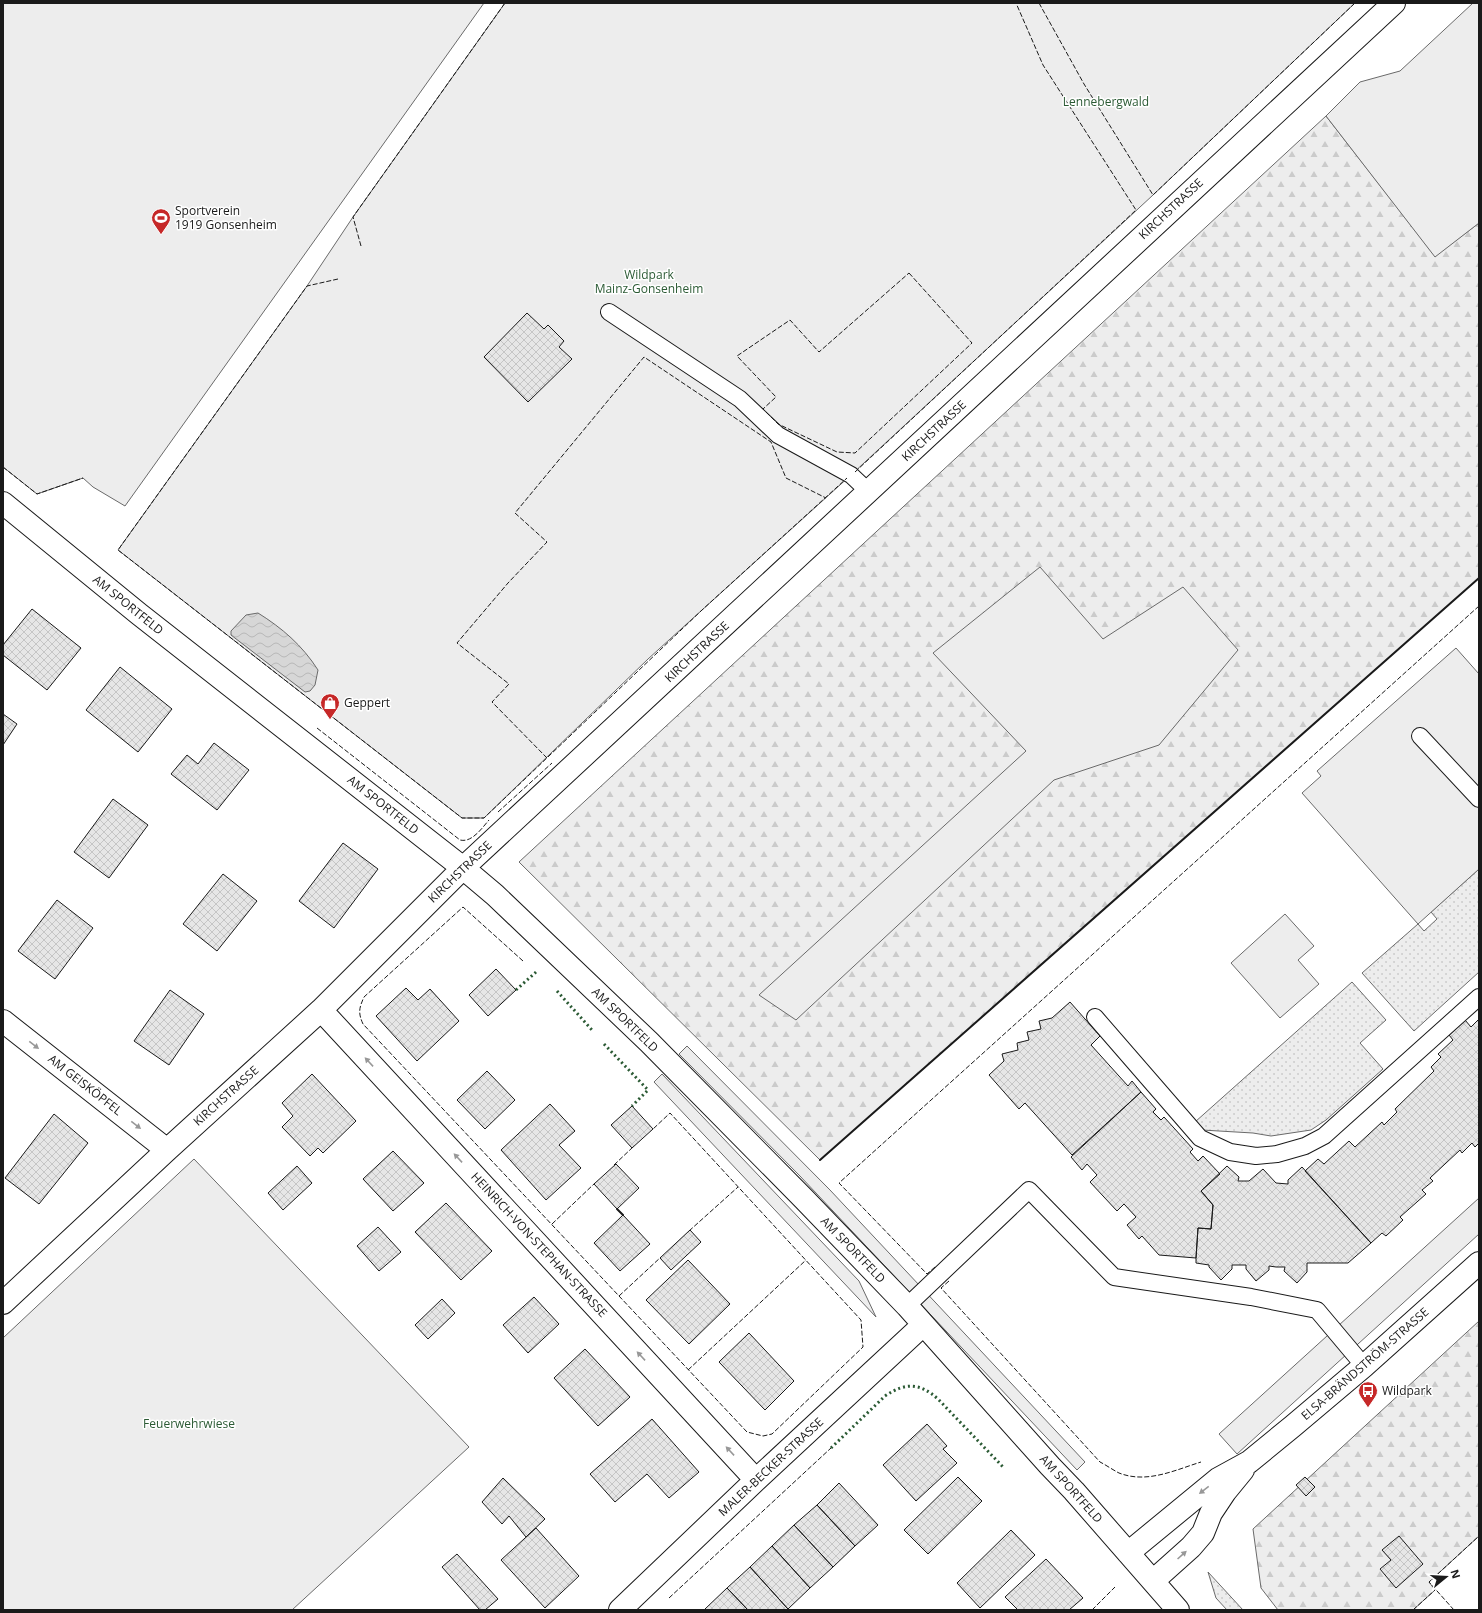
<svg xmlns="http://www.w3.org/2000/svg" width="1482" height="1613" font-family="'Open Sans',sans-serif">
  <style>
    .grass { fill: url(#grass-dots); stroke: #6a6a6a }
    .forest { fill: url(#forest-firs); stroke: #6a6a6a }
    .built { fill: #ededed; stroke: #6a6a6a }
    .water { fill: url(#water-waves); stroke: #6a6a6a }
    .building { fill: url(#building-cross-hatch); stroke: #1a1a1a }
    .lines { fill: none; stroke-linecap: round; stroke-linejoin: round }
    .lane-casing { stroke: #1a1a1a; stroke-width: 18 }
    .street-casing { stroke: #1a1a1a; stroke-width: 24 }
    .lane { stroke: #fff; stroke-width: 16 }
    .street { stroke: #fff; stroke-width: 22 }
    .hedge { stroke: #2b5a34; stroke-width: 3; stroke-dasharray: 2 3; stroke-linecap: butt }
    .fence { stroke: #1a1a1a; stroke-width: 1; stroke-dasharray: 5 2; stroke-linecap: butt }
    .wall { stroke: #1a1a1a; stroke-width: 2 }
    .oneway { fill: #989898 }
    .labels { text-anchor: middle; stroke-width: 3; stroke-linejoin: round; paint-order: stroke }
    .park-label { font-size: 12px; fill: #2b5a34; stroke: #fff }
    .street-label { font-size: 12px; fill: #1a1a1a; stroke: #fff }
    .poi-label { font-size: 12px; fill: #1a1a1a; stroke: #fff; text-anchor: start }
  </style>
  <defs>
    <pattern id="grass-dots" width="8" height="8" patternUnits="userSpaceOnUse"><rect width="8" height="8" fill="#ededed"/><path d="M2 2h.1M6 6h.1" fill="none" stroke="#cbcbcb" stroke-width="1.8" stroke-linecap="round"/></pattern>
    <pattern id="forest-firs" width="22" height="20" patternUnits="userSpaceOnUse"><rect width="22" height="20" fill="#ededed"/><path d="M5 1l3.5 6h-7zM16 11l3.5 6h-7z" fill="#cbcbcb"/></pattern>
    <pattern id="water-waves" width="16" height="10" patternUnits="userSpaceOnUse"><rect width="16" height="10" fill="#d7d7d7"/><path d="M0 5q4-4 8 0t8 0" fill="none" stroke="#b8b8b8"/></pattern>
    <pattern id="building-cross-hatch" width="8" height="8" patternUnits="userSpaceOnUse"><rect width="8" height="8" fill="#e6e6e6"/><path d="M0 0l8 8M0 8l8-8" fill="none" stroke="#c5c5c5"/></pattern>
  </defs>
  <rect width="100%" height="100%" fill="#fff"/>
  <path class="grass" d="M1479,869V972L1414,1031L1362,973L1418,924L1424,931L1437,919L1431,912Z
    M1352,982L1386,1020L1360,1043L1383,1069L1326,1120L1311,1130L1271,1136L1253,1133L1202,1130L1195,1122Z
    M1208,1572L1243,1610H1227L1216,1598Z"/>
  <path class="forest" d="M1326,116L1435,256L1479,223V578L820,1160L519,862Z
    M1479,1321V1536L1429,1582L1435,1590L1413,1610H1278L1261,1588L1253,1529Z"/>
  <path class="built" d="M3,3H484L125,506L93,487L83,478L37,494L3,467Z
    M505,3H1355L1153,195L851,475L648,659L484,818H462L118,550L307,286L353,217Z
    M1473,3H1479V223L1435,257L1326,116L1360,82L1400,71Z
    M1040,567L1103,639L1183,587L1238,650L1159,745L1054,780L796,1020L759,995L1026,751L933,653Z
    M1456,648L1479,674V869L1418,924L1302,793L1321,776L1317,771Z
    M1285,914L1314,946L1298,960L1319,984L1280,1018L1231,963Z
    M687,1046L830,1190L1085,1462L1077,1470L800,1176L679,1054Z
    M662,1074L859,1281L876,1317L654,1082Z
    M194,1159L469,1447L292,1610H3V1338Z
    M1479,1198V1234L1237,1454L1219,1434Z"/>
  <path class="water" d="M258,613C282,628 302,645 318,670L315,685L310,691L305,692L231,635V631L246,615Z"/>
  <path class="building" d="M527,313L544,329L548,325L564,341L559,347L572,359L528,402L484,357Z
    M32,609L81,648L47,690L3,655V645Z
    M120,667L172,709L138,752L86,710Z
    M3,714L17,724L3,745Z
    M214,743L249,770L217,810L171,774L187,755L198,764Z
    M113,799L148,825L109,878L74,852Z
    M343,843L378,869L334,928L299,901Z
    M223,874L257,901L217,951L183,924Z
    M57,900L93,928L55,979L18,951Z
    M496,969L516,990L488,1016L469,995Z
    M406,988L418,1000L430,989L459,1021L417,1061L376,1016Z
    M170,990L204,1014L169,1065L134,1041Z
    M1070,1002L1100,1036L1091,1045L1128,1086L1132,1081L1141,1092L1072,1155L1025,1103L1019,1109L989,1075L1004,1061L1002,1054L1018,1050L1017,1043L1029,1040L1027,1032L1041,1029L1039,1021L1052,1018Z
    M1479,1019V1143L1475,1147L1472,1143L1462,1153L1460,1150L1430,1178L1433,1181L1422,1190L1426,1194L1400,1217L1403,1220L1386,1236L1382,1233L1371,1243L1305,1171L1318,1159L1324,1164L1349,1141L1355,1147L1382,1122L1384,1125L1397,1112L1395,1109L1434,1071L1431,1067L1441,1057L1438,1054L1453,1040L1449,1035L1465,1020L1471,1027Z
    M487,1071L515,1100L485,1129L457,1100Z
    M312,1074L356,1121L323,1153L318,1148L310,1156L282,1127L293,1116L282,1103Z
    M1141,1092L1156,1109L1153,1112L1161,1120L1164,1117L1193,1149L1190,1152L1198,1161L1203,1156L1220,1174L1201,1191L1213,1205L1211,1229L1198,1228L1196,1258L1159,1255L1142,1236L1139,1239L1127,1225L1136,1217L1124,1204L1117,1211L1090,1182L1097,1175L1087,1164L1082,1170L1071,1157Z
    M550,1104L575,1131L559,1145L581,1168L546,1200L501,1150Z
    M632,1106L653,1129L632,1148L611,1125Z
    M54,1114L88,1143L39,1204L5,1178Z
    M393,1151L424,1183L393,1211L363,1179Z
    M616,1164L639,1188L617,1209L594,1184Z
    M297,1166L312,1183L283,1210L268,1193Z
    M1227,1166L1239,1177L1238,1181H1249L1263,1169L1276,1183L1288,1184V1180L1302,1167L1371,1243L1348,1263H1307V1272L1297,1283L1284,1271L1285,1267H1276L1269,1266V1270L1256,1281L1246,1269V1265H1232V1269L1221,1280L1209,1267V1265L1196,1263V1258L1198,1228L1211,1229L1213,1205L1201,1191Z
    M446,1203L492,1251L461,1280L415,1232Z
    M623,1215L650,1244L620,1271L594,1243Z
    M378,1227L401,1252L379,1271L357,1246Z
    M690,1230L701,1242L671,1270L660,1258Z
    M688,1260L730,1304L689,1344L646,1300Z
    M534,1297L559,1324L528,1353L503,1325Z
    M442,1299L455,1313L428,1339L415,1325Z
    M749,1333L794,1381L765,1410L719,1362Z
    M585,1349L630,1397L598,1426L554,1378Z
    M652,1419L699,1472L669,1498L647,1474L615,1502L590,1474Z
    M927,1424L947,1446L943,1449L957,1463L916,1501L883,1465Z
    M958,1477L982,1501L928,1554L904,1530Z
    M1305,1477L1315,1487L1306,1496L1296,1485Z
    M503,1478L545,1519L526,1537L509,1516L502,1524L482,1502Z
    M839,1483L878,1525L855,1546L817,1505Z
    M817,1505L855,1546L833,1567L794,1525Z
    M794,1525L833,1567L810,1588L772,1546Z
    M536,1528L579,1576L545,1608L501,1560Z
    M1011,1530L1035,1555L980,1608L957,1583Z
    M1399,1536L1423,1564L1396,1588L1380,1569L1391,1560L1382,1550Z
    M772,1546L810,1588L788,1609L750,1567Z
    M457,1554L498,1599L485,1610H480L442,1567Z
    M1046,1559L1083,1598L1069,1610H1018L1005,1597Z
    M750,1567L788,1609L787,1610H748L727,1588Z
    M727,1588L748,1610H706L705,1609Z"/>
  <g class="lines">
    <defs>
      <path id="lane" d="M609,312L740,399L778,435L851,475L869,492
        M1420,736L1479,799
        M1095,1017L1200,1138L1230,1152L1256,1156L1277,1154L1305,1146L1324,1136L1479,997
        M907,1306L1029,1190L1114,1277L1251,1297L1317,1310L1364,1366"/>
      <path id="street" d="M3,503L139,614L463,868L495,895L649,1042L804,1199L907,1306L1050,1466L1074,1491L1178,1610
        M321,1010L756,1480
        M3,1021L167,1150
        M3,1303L167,1150L321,1010L463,868L1394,3
        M1128,1553L1218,1479L1249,1462L1293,1426L1364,1366L1479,1263
        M1153,1581L1191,1547L1203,1533L1211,1513L1225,1492L1243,1470
        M620,1610L756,1480L923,1325"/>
    </defs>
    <use href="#lane" class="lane-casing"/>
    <use href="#street" class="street-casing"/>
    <use href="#lane" class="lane"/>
    <use href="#street" class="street"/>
    <path class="hedge" d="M516,990L536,972
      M557,991L592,1030
      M604,1044L648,1090L632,1106
      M831,1448L885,1396C906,1382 920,1383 938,1399L1004,1468"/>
    <path class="fence" d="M1039,3L1084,84L1153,195L1355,3
      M361,246L353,217L505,3
      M909,273L972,343L855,453L837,452L778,424L763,409L776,397L737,356L790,320L819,352Z
      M338,279L307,286L118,550L462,818H484L702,610L847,478
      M3,467L37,494L83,478
      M855,472L1136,210L1043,65L1016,3
      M317,728L460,840C472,843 482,828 489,820
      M547,758L492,702L509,684L457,643L508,583L547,542L515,513L644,357L771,442L786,478L826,498
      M498,812L552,763
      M523,961L463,907L364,997C359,1008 358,1013 363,1024L747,1432L763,1436L772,1434L863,1347L861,1320L670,1113L652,1130
      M614,1165L633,1147
      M552,1224L595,1183
      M689,1231L738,1187
      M935,1267L927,1274L839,1183L1479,606
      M949,1281L941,1288L1100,1462C1106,1465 1113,1470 1119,1473C1147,1484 1175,1470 1201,1462
      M619,1296L661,1257
      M688,1370L806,1260
      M669,1598L831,1448
      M1092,1610L1115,1587
      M1413,1610L1435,1590
      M1454,1610L1429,1582L1479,1536"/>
    <path class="wall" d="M820,1160L1479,578
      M617,1209L623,1215"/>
  </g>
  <defs><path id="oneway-solid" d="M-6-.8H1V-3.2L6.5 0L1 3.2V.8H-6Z"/></defs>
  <g class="oneway">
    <use href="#oneway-solid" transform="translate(34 1045) rotate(38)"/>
    <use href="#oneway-solid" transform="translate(369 1062) rotate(-133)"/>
    <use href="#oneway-solid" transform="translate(136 1125) rotate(38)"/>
    <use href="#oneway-solid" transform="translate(458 1158) rotate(-133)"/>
    <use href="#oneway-solid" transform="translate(641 1356) rotate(-133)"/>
    <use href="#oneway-solid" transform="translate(730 1451) rotate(-133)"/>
    <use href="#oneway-solid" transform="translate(1204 1490) rotate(142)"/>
    <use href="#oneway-solid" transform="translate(1182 1555) rotate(-42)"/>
  </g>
  <defs>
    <symbol id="stadium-pin" viewBox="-11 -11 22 30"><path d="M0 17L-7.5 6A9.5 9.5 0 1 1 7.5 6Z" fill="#c62828" stroke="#fff"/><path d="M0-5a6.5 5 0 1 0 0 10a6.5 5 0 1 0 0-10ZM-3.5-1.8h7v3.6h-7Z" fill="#fff"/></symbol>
    <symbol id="shop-pin" viewBox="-11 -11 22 30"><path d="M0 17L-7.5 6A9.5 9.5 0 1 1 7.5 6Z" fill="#c62828" stroke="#fff"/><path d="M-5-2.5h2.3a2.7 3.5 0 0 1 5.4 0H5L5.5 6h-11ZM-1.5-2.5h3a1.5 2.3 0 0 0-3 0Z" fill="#fff"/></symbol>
    <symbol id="bus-pin" viewBox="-11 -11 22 30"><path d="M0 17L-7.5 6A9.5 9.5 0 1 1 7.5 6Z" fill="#c62828" stroke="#fff"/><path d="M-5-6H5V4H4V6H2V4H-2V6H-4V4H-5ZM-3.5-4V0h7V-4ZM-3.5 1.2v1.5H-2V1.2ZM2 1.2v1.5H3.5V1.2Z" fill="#fff"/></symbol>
  </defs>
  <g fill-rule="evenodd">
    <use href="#stadium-pin" x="150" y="207" width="22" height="30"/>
    <use href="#shop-pin" x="319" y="692" width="22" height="30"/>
    <use href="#bus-pin" x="1357" y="1380" width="22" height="30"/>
  </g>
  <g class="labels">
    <g class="park-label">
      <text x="1106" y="106">Lennebergwald</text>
      <text x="649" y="279">Wildpark<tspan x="649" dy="14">Mainz-Gonsenheim</tspan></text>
      <text x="189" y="1428">Feuerwehrwiese</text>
    </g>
    <g class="street-label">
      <text transform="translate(1171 209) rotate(-43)" y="4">KIRCHSTRASSE</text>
      <text transform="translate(934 431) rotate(-43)" y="4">KIRCHSTRASSE</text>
      <text transform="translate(128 605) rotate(39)" y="4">AM SPORTFELD</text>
      <text transform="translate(697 652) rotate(-43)" y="4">KIRCHSTRASSE</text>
      <text transform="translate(383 805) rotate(38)" y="4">AM SPORTFELD</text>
      <text transform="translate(460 872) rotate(-44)" y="4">KIRCHSTRASSE</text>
      <text transform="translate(625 1020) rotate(44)" y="4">AM SPORTFELD</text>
      <text transform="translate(85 1085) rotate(38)" y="4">AM GEISKÖPFEL</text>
      <text transform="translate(226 1096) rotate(-42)" y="4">KIRCHSTRASSE</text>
      <text transform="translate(539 1245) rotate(47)" y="4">HEINRICH-VON-STEPHAN-STRASSE</text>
      <text transform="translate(853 1250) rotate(46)" y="4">AM SPORTFELD</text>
      <text transform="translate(1365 1364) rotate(-41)" y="4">ELSA-BRÄNDSTRÖM-STRASSE</text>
      <text transform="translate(771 1467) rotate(-43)" y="4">MALER-BECKER-STRASSE</text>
      <text transform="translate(1071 1489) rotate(48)" y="4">AM SPORTFELD</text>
    </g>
    <g class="poi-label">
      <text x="175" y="215">Sportverein<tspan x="175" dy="14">1919 Gonsenheim</tspan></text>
      <text x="344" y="707">Geppert</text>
      <text x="1382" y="1395">Wildpark</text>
    </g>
  </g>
  <rect width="1482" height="1613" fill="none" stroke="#1a1a1a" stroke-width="8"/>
  <g transform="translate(1446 1577) rotate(72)" stroke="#ffffff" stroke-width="3" paint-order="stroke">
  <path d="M0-3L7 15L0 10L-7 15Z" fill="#1a1a1a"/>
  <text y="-6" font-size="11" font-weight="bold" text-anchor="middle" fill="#1a1a1a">N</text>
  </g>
</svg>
